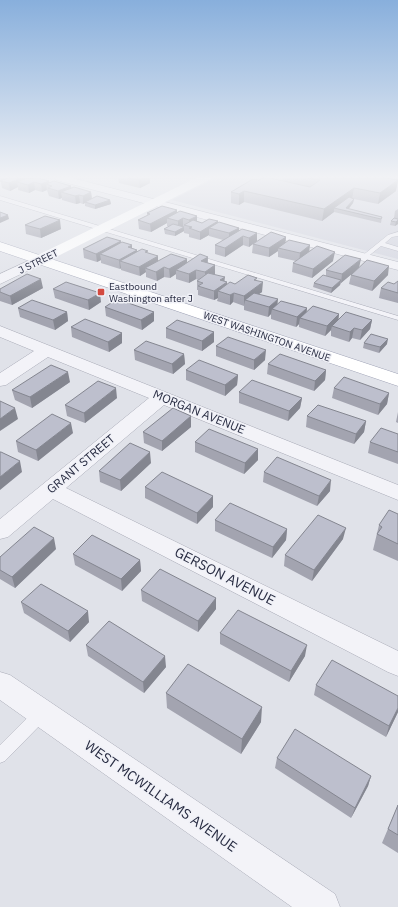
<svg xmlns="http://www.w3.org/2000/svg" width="398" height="907" font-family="'IBM Plex Sans',sans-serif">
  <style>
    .built { fill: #d2d4df }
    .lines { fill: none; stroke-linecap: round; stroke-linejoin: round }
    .lane-casing { stroke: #a9abb7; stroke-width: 1 }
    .street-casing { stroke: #a9abb7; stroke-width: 1 }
    .primary-casing { stroke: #9fa3b6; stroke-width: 1 }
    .lane { fill: #f3f3f8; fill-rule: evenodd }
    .street { fill: #f3f3f8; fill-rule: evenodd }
    .secondary { fill: #fff; fill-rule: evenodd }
    .primary { fill: #fff; fill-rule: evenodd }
    .wall { fill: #a3a4b0 }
    .shaded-wall { fill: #848690 }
    .building { fill: #bdbfcd; stroke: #848690 }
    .poi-dot { fill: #d34a40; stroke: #f0f1f7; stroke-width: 1.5 }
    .labels { text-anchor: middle; stroke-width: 3; stroke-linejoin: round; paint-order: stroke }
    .far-street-label { font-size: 10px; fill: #282c42; stroke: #f0f1f7 }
    .far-poi-label { font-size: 10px; fill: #282c42; stroke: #f0f1f7; text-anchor: start }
    .street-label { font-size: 12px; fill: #282c42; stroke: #f0f1f7 }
    .near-street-label { font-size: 14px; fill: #282c42; stroke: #f0f1f7 }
  </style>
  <rect width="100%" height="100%" fill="#e0e2e9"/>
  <path class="built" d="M216,178H398V259L172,200Z"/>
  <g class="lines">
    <defs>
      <path id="lane" d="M0,196L398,316V320L0,200Z
        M398,232V236L392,237L385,243L398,247V251L381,246L366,258H362V256L388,235Z
        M42,706L47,708L49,713L47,718L5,761L0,763V745L37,708Z"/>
      <path id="street" d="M55,178H72L398,262V270L56,180Z
        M41,255L46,256L48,259L46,262L0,284V274Z
        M0,326L398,485V500L164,405L66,488L398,651V676L388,672L53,499L8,537L0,539V519L149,398L48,357L6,385L0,386V373L34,351L0,337Z
        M0,672L10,675L335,894L340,907H292L0,700Z"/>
      <path id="primary" d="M0,242L398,374V386L0,251Z"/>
    </defs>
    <use href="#lane" class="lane-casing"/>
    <use href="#street" class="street-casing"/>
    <use href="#primary" class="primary-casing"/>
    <use href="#lane" class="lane"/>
    <use href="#street" class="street"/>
    <path class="secondary" d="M196,178H211L209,180L46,262L41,263L36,262L34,259L36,256Z"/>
    <use href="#primary" class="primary"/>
  </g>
  <path class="wall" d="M0,178H31V179L50,183L71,186V188L91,192L92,199L110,200L111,204L95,209L85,206V203L83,204L80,203L76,204L62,200V198L59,199L49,196L47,190L42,192L35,190L29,193L18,190V187L10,191L2,188Z
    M118,178H150V183L140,188L119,183Z
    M282,178H386L396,191L378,204L354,199L353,203L348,209L382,217L381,223L334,212L322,221L244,202L239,205L231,203V192L259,180H282Z
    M398,209V224L395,226L390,225L391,221L394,218L395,211Z
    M177,210V212L197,221L202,223H218L239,228V230L257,233V241L249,247L243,245L225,257L215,254V245L223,240L209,236V235L200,240L189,237V234L184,233V227H183L184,231L175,236L165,234L164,229L169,226H167V223L151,232L139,229L138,220L147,216V213Z
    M25,225L61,229L41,238L26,234Z
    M286,237L285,243L310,251L333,261L312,278L292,272L293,263L296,261L278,257V251L269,257L252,253L253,244Z
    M121,241V243L132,248L137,250V252L148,253L158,261L187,259V263L208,257V263L215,265V274L214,275L225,281L227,282V285L235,284L257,278L256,280L262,292L259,294L277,304L307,308L306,312L339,314L338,320H372L370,329L360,340L352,338L349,342L331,336V330L325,336L299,327V324L296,327L271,319V314L268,317L244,310V305V306L233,302L230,305L217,301L218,298L214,300L198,295V290H197V281L198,280L196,279L189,283L176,279V274L170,278L164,277L157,281L146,277V272L140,276L121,270V268L120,269L101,263V260L97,262L84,258L83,249Z
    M359,267L388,275L372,291L349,284L351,275L355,271L341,283L340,285L331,293L313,287L314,283L326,276V270Z
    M398,281V303L379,298L381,288L394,284Z
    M43,288L12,305L0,301V289Z
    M53,289L101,302L89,310L55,298Z
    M105,307L154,321L142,330L106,316Z
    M18,308L67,312L68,321L55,330L20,317Z
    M71,327L122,333V343L109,352L72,337Z
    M166,328L214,332V342L202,351L166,338Z
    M364,343L387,344L379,353L363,348Z
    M216,346L265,360L254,370L216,356Z
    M134,350L184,354L185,364L173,374L135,360Z
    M268,364L326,370L325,380L314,391L267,374Z
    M186,370L238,375L237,385L225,396L186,380Z
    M70,382L32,408L15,400L12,390Z
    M334,388L389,393L387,404L378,415L332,398Z
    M239,392L302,398L300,408L288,421L239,403Z
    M117,398L85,423L67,416L65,405Z
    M398,412V423L396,422Z
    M191,416V427L162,451L144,443L143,432Z
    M307,416L366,421L364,432L354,444L306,427Z
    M73,433L38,461L18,452L16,441Z
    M398,434V464L368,453L370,442Z
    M195,442L258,449V460L244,474L195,452Z
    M151,463L121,491L100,482L99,471Z
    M264,472L330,491L317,506L263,482Z
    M145,487L213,507L197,524L145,498Z
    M398,514V561L373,550L379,525Z
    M215,520L287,529L286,540L272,558L215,531Z
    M343,539L312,581L284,566L285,555Z
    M56,549L15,588L0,579V557Z
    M73,554L140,560L141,571L122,591L75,565Z
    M141,590L216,598V609L198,632L142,601Z
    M21,602L89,622L70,642L24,613Z
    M220,633L305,656L289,682L220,644Z
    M86,645L166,667L144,693L88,656Z
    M316,685L398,712L386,737L314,695Z
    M166,693L261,722L241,754L167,708Z
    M277,758L371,776L368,786L351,818L275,768Z
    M398,805V853L382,843Z"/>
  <path class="shaded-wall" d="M21,178H31L32,182H17L18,187L10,191L9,183Z
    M144,178H150V183L140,188L139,180Z
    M398,180L396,191L378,204L380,193Z
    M49,181L50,185L46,184L47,190L42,192L41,184Z
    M34,182L35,190L29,193L28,185Z
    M71,186L72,193L61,192L62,198L59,199L58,191Z
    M354,188L352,199L334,208V212L322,221L324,209Z
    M244,191V202L239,205V194Z
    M91,192L92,200L85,202V203L83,204V196Z
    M79,195L80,203L76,204L75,196Z
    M354,199L353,203L347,211L346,208Z
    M110,200L111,204L95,209V205Z
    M177,210V218H167V223L151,232L150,224Z
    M8,215L9,219L0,223V218Z
    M197,216V224L189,226V220Z
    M183,218V226L178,229V221Z
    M60,220L61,229L41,238L40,229Z
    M398,220V224L395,226L396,222Z
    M218,221V230L209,228V235L200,240V232Z
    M184,227V231L175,236V232Z
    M239,228V236L229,242V233Z
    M257,233V241L249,247V238Z
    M243,236V245L225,257V248Z
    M286,237L285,246L278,248V251L269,257V248Z
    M121,241V250L100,254L101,260L97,262L96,254Z
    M132,245V252L137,250V258L120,261L121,268L120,269L119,260L128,247Z
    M310,245L309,254L299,262L300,253Z
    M335,252L333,261L312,278L313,269Z
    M158,256V265L145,268L146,272L140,276L139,267Z
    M208,257L207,265L201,261Z
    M187,259V268L176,270V274L170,278L169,269Z
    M361,259L359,268L341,283L342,274Z
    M215,265V274L205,281V272Z
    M389,266L388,275L372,291L374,281Z
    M164,267V277L157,281L156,272Z
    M196,270V279L189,283V274Z
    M225,277L224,284L227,282V291H218V298L214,300V291L220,280Z
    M41,279L43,288L12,305L10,296Z
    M341,280L340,285L331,293L332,288Z
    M263,282L262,292L249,301L245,300L244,305V306V296Z
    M100,293L101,302L89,310L88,300Z
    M234,293L233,302L230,305V295Z
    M278,299L277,309H272L271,314L268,317L269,307Z
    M307,308L306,318H300L299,324L296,327L297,317Z
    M67,312L68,321L55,330L53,320Z
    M154,312V321L142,330L141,320Z
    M339,314L338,324L332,326L331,330L325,336L327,326Z
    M372,320L370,329L360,340L362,330Z
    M354,328L352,338L349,342L350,332Z
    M214,332V342L202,351V341Z
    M122,333V343L109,352L108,342Z
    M388,339L387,344L379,353L380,347Z
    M266,350L265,360L254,370V360Z
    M184,354L185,364L173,374L172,364Z
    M326,370L325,380L314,391L315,381Z
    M68,372L70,382L32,408L30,397Z
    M238,375L237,385L225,396V385Z
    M116,388L117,398L85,423L84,413Z
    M389,393L387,404L378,415L380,404Z
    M302,398L300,408L288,421L289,411Z
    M15,408L18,419L0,431V419Z
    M191,416V427L162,451V441Z
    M366,421L364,432L354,444L356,434Z
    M71,423L73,433L38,461L36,450Z
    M258,449V460L244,474L245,463Z
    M150,452L151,463L121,491L120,480Z
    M20,461L22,472L0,490V477Z
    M331,480L330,491L317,506L319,496Z
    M213,496V507L197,524V513Z
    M346,528L343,539L312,581L314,570Z
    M287,529L286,540L272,558L273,547Z
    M54,538L56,549L15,588L12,577Z
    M140,560L141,571L122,591L121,579Z
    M216,598V609L198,632V621Z
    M88,611L89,622L70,642L68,631Z
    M307,645L305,656L289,682L291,671Z
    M165,656L166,667L144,693L143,682Z
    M262,707L261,722L241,754L242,739Z
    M398,708V712L386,737L389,726Z
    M371,776L368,786L351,818L355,808Z"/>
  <path class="building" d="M8,178H21L9,183L0,181Z
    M27,178L30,179L34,178H38L49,181L41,184L34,182L28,185L17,182Z
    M128,178H144L139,180Z
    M263,178H270L310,187L320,180L308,178H386L398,180L380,193L354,188L324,209L244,191L239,194L231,192L253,179L259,180Z
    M54,181L71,186L58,191L48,188L52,186L46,184Z
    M74,187L91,192L83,196L79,195L75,196L61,192Z
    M97,196L110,200L95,205L85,202Z
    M349,197L354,199L346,208L382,217L381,219L334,208Z
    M162,206L177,210L150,224L138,220L150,214L147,213Z
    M180,211L197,216L189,220L183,218L178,221L167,218Z
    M0,212L8,215L0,218Z
    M45,216L60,220L40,229L25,225Z
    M394,218L398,219V220L396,222L391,221Z
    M209,219L218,221L200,232L189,228L192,227L184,225L193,220L202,223Z
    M219,222L239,228L229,233L209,228Z
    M173,224L184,227L175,232L164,229Z
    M242,229L257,233L249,238L243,236L225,248L215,245Z
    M271,232L286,237L269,248L253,244Z
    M107,237L121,241L96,254L83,249Z
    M289,240L310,245L300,253L278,248Z
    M122,242L132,245L128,247L137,250L119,260L100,254Z
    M317,246L335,252L313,269L293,263Z
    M142,249L148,251L145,252L158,256L139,267L120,261Z
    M171,254L187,259L169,269L164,267L156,272L145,268Z
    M200,254L208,257L201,261L215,265L205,272L196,270L189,274L176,270Z
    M345,255L361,259L342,274L326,270Z
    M367,260L389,266L374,281L351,275Z
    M208,273L225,277L220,280L227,282L214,291L198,286L203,283L197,281Z
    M27,274L41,279L10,296L0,292V289Z
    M248,275L257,278L254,280L263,282L244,296L234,293L230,295L218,291L230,282L235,284Z
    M323,275L341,280L332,288L314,283Z
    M398,281V293L381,288L388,282L394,284Z
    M66,282L100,293L88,300L53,289Z
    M254,293L278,299L269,307L245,300Z
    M117,299L154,312L141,320L105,307Z
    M32,300L67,312L53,320L18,308Z
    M281,301L307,308L297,317L272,309Z
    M313,306L339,314L327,326L300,318Z
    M346,312L372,320L362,330L354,328L350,332L332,326Z
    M85,319L122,333L108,342L71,327Z
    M177,320L214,332L202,341L166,328Z
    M371,334L388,339L380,347L364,343Z
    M228,337L266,350L254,360L216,346Z
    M146,341L184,354L172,364L134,350Z
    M280,354L326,370L315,381L268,364Z
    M199,360L238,375L225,385L186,370Z
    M51,365L68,372L30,397L12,390Z
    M344,377L389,393L380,404L334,388Z
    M252,380L302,398L289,411L239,392Z
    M98,381L116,388L84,413L65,405Z
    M0,401L15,408L0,419Z
    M318,405L366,421L356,434L307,416Z
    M173,408L191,416L162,441L143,432Z
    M52,414L71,423L36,450L16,441Z
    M381,428L398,434V452L370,442Z
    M209,429L258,449L245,463L195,442Z
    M130,443L150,452L120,480L99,471Z
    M0,452H1L20,461L0,477Z
    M277,457L331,480L319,496L264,472Z
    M162,472L213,496L197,513L145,487Z
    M230,503L287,529L273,547L215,520Z
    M389,510L398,514V544L377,534L382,527L379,525Z
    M318,515L346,528L314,570L285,555Z
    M34,527L54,538L12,577L0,570V557Z
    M92,535L140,560L121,579L73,554Z
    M160,569L216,598L198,621L141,590Z
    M41,584L88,611L68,631L21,602Z
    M238,610L307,645L291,671L220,633Z
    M109,621L165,656L143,682L86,645Z
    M332,660L398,696V708L389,726L316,685Z
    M188,664L262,707L242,739L166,693Z
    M295,729L371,776L355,808L277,758Z
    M398,805V835L388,829Z"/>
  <linearGradient id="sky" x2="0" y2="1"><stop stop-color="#88afdc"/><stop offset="0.58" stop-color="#f1f2f5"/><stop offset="1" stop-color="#f1f2f5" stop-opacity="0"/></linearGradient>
  <rect width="398" height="305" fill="url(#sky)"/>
  <rect class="poi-dot" x="97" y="288" width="8" height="8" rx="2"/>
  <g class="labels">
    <g class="far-street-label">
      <text transform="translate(38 261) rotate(-26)" y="4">J STREET</text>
      <text transform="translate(267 336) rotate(19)" y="4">WEST WASHINGTON AVENUE</text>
    </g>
    <g class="far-poi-label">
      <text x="109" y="290">Eastbound<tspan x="109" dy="12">Washington after J</tspan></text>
    </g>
    <g class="street-label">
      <text transform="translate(199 412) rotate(22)" y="4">MORGAN AVENUE</text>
      <text transform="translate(81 464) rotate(-40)" y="4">GRANT STREET</text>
    </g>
    <g class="near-street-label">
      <text transform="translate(225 576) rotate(27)" y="5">GERSON AVENUE</text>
      <text transform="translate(161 796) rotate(35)" y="5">WEST MCWILLIAMS AVENUE</text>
    </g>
  </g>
</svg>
